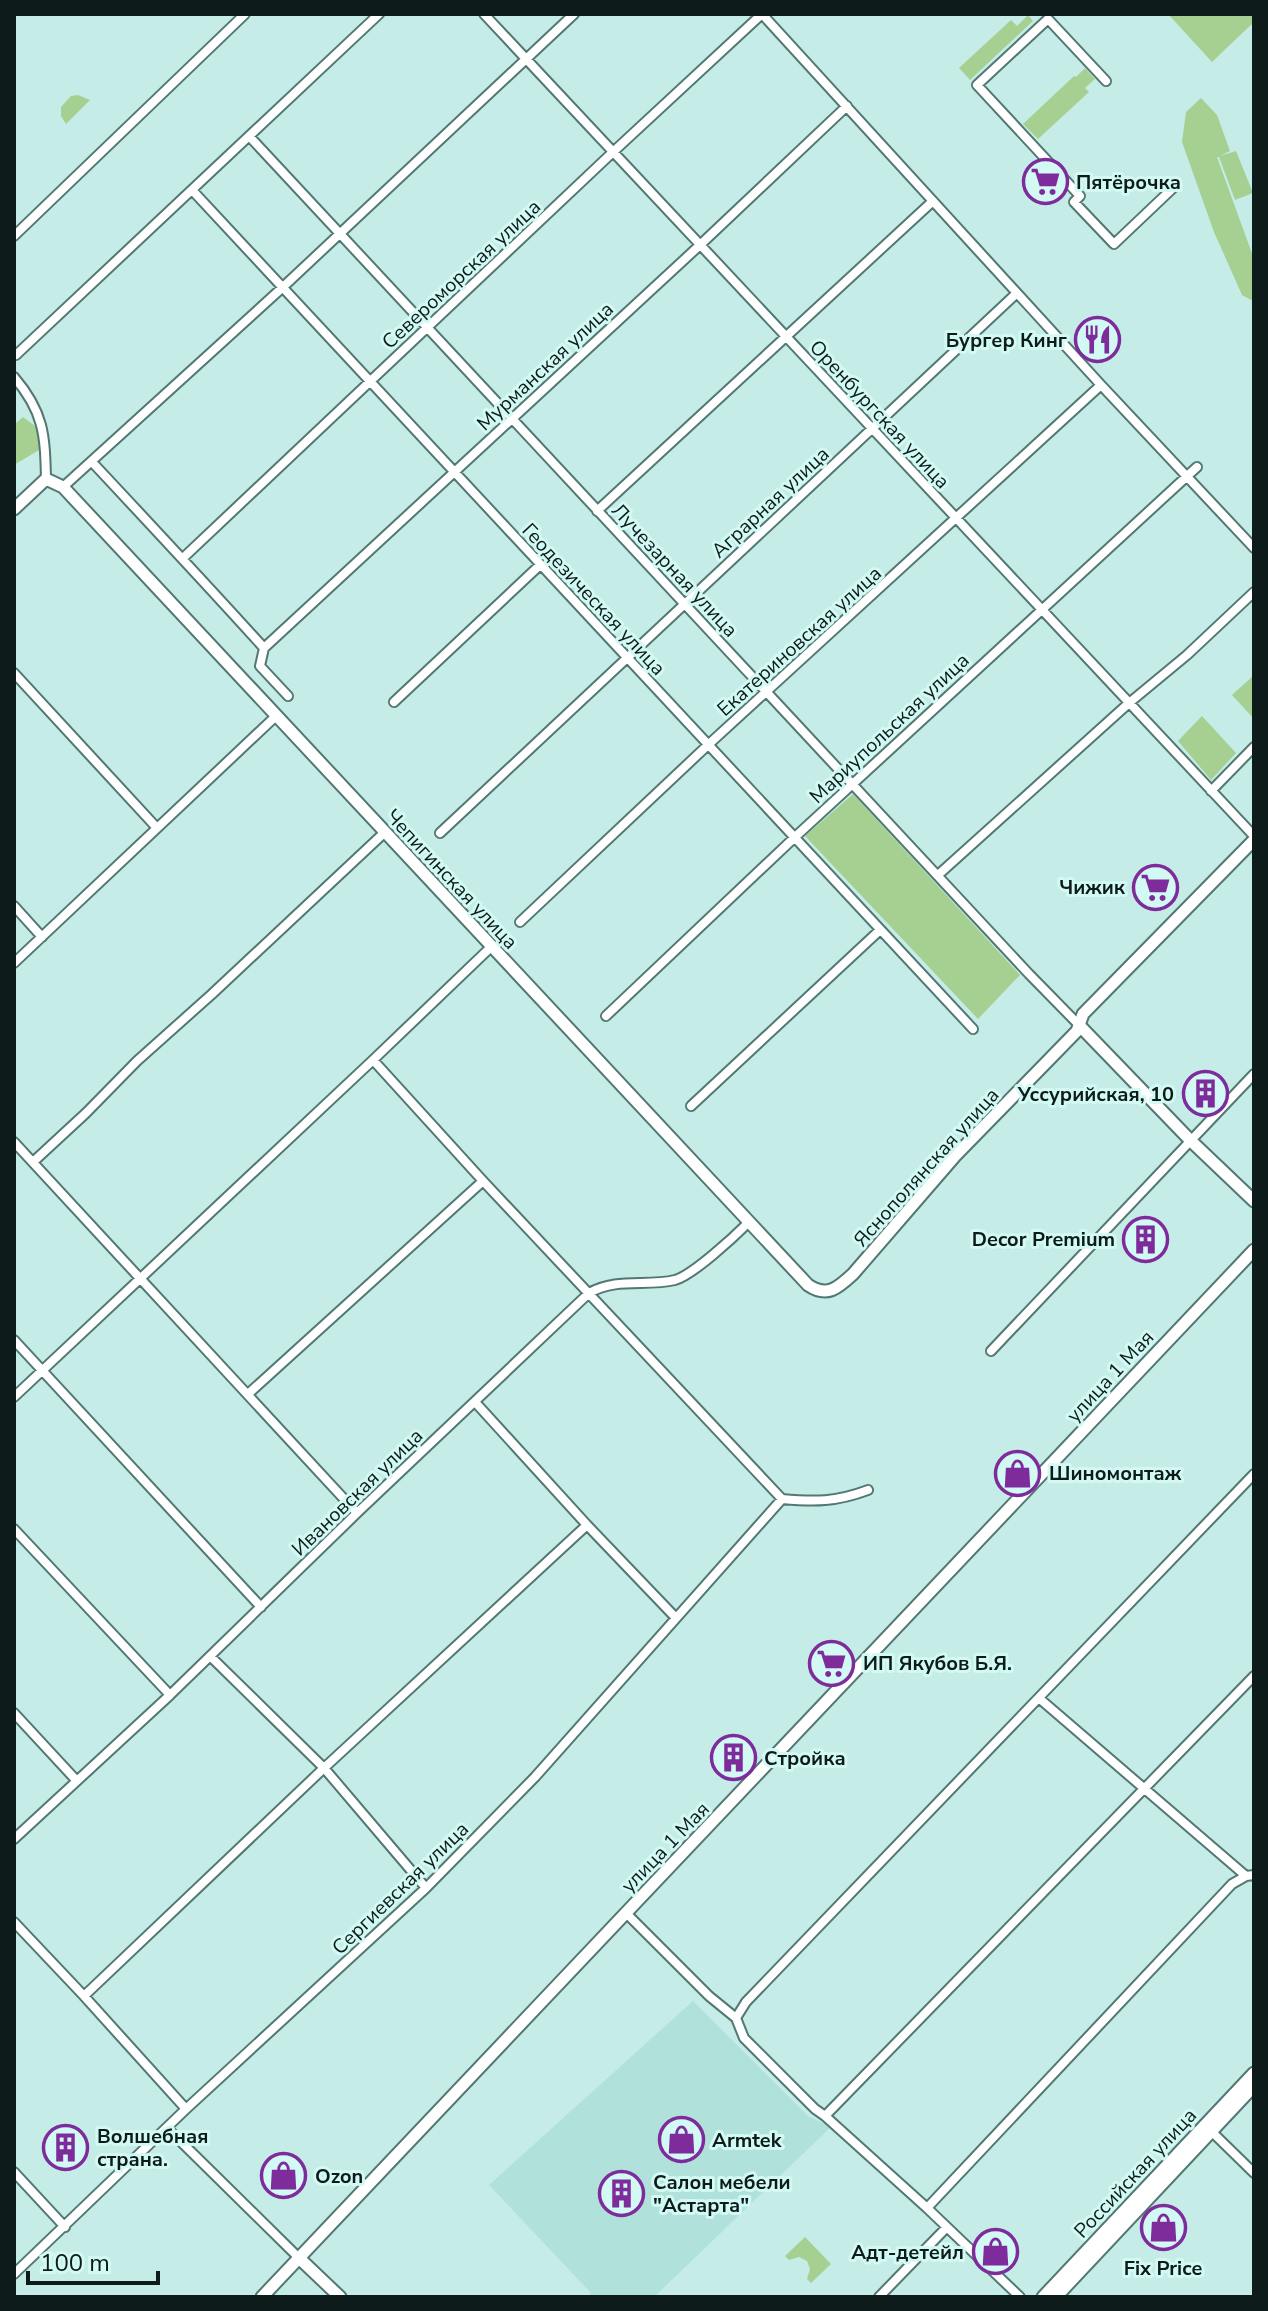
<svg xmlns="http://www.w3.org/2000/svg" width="1268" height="2311" font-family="'Nunito Sans',sans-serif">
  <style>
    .built { fill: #b0e1db }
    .green { fill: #a6d092 }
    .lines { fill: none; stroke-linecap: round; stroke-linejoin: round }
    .street-casing { stroke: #537773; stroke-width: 12 }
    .secondary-casing { stroke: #537773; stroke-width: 15 }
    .street { stroke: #fff; stroke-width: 8 }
    .secondary { stroke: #fff; stroke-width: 11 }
    .labels { text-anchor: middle; stroke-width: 6; stroke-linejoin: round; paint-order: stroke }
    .poi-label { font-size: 20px; font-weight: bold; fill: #0d1b1a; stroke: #d2f9f4; text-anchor: start }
    .street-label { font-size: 20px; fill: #0d1b1a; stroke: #d2f9f4 }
  </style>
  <rect width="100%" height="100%" fill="#c5ece7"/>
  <path class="built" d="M693,2001L808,2116L831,2127L654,2297H588L591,2293L489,2185Z"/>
  <path class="green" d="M1168,14H1254V22L1212,62Z
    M1028,15L1033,21L970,80L959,68L1011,20L1017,26Z
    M1085,68L1095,79L1085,88L1089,92L1038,139L1023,124L1074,76L1076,77Z
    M78,95L90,100L66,124L61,116V107L71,96Z
    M1201,98L1217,115L1230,151L1220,156L1236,151L1253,193L1235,200L1219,157H1217L1254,259L1253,301L1242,295L1214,232L1182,142L1186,112Z
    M23,417L39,429L44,447L14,465V425Z
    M1254,675V719L1232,695Z
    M1202,716L1236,753L1211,780L1178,741Z
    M853,794L1020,975L978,1019L805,836Z
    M805,2237L831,2264L811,2283L807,2279L810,2269L807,2261L799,2257L789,2260L785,2256Z"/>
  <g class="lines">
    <defs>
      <path id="street" d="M484,14L1254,836
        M762,14L1101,385L1254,548
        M1106,81L1048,19L977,85L1080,196L1074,202L1114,244L1174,187
        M249,136L1029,974L1079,1025
        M192,190L973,1029
        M14,236L245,14
        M16,355L379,14
        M14,377C44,412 45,435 46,479
        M92,462C150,524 207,585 264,648L260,666L288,696
        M63,487L283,287L574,14
        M597,511L933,201
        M183,558L613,152L762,14
        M264,648L700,245L847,106
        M14,673L157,828
        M394,702L540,565
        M1211,791L1254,747
        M440,833L1017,293
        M938,875L1129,703L1187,655L1254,592
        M14,906L42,937
        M520,922L709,744L1101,385
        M14,963L276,716
        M606,1016L795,837L1197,467
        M373,1060L483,1181L782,1499C815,1502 836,1502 868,1490
        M691,1106L880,930
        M14,1142L357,1513
        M33,1162L86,1113L137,1061L212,994L384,833
        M14,1340L261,1607
        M991,1351L1254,1074
        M248,1394L483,1181
        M14,1397L373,1060L491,947
        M475,1402L587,1525L676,1618
        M14,1529L170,1695
        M210,1656L324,1768L426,1888
        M1040,1699L1246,1876
        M14,1713L76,1780
        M14,1839L170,1695L357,1513L589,1293C617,1277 646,1287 675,1280C693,1275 735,1236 749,1222
        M626,1913L709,1996L736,2018L744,2038L815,2109L825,2116L927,2208L1020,2297
        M14,1922L84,1996L186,2109
        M84,1996L324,1768L587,1525
        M736,2018L746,2002L1254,1474
        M825,2116L1254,1676
        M167,2128L299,2258
        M1209,2129L1254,2173
        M14,2172L65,2227
        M927,2208L1232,1884L1246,1876L1254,1875
        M14,2274L186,2109L426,1888L535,1777L782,1499
        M879,2297L947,2227"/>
      <path id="secondary" d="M14,509L46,479L63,487L808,1285C827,1298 838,1288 853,1274L955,1156L1077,1031L1083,1014L1254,840
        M1079,1025L1190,1140L1254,1201
        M299,2258L340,2297
        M262,2297L1254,1250
        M1043,2297L1254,2073
        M1056,2297L1254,2086"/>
    </defs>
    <use href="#street" class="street-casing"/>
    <use href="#secondary" class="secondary-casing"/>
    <use href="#street" class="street"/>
    <use href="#secondary" class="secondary"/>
  </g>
  <defs>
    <symbol id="supermarket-ring" viewBox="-11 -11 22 22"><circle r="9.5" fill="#d2f9f4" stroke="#7e2c9c" stroke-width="1.5"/><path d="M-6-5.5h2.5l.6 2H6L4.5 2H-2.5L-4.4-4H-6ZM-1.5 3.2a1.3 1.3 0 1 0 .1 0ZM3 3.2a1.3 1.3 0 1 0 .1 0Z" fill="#7e2c9c"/></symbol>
    <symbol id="restaurant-ring" viewBox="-11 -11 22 22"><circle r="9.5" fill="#d2f9f4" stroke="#7e2c9c" stroke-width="1.5"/><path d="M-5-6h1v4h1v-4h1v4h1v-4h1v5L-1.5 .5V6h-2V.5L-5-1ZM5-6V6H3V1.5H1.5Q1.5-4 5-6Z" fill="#7e2c9c"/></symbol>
    <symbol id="building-ring" viewBox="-11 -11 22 22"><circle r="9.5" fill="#d2f9f4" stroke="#7e2c9c" stroke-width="1.5"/><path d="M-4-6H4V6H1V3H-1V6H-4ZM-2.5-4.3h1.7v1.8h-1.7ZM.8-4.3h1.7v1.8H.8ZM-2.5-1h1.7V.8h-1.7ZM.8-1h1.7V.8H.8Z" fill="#7e2c9c"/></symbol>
    <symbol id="shop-ring" viewBox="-11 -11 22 22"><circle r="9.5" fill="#d2f9f4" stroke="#7e2c9c" stroke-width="1.5"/><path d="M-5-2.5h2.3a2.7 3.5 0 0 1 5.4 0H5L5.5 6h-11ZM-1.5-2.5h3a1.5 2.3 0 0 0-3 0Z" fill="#7e2c9c"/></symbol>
  </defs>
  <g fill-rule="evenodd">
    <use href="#supermarket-ring" x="1020" y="156" width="51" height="51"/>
    <use href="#restaurant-ring" x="1072" y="314" width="51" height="51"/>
    <use href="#supermarket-ring" x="1130" y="862" width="51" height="51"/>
    <use href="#building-ring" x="1180" y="1068" width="51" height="51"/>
    <use href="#building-ring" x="1120" y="1214" width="51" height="51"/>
    <use href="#shop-ring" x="992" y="1448" width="51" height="51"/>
    <use href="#supermarket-ring" x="806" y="1638" width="51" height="51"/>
    <use href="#building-ring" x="708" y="1732" width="51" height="51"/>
    <use href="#shop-ring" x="656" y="2114" width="51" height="51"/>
    <use href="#building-ring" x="40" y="2122" width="51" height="51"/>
    <use href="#shop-ring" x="258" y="2150" width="51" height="51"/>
    <use href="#building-ring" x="596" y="2168" width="51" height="51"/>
    <use href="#shop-ring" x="1138" y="2202" width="51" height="51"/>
    <use href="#shop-ring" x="970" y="2226" width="51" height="51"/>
  </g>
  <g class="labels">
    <g class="poi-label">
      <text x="1076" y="189">Пятёрочка</text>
      <text x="1067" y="347" text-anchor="end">Бургер Кинг</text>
      <text x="1125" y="894" text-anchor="end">Чижик</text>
      <text x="1174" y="1101" text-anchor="end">Уссурийская, 10</text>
      <text x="1115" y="1246" text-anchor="end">Decor Premium</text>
      <text x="1049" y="1480">Шиномонтаж</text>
      <text x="863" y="1670">ИП Якубов Б.Я.</text>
      <text x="764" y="1765">Стройка</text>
      <text x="97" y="2143">Волшебная<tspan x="97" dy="23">страна.</tspan></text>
      <text x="712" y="2147">Armtek</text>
      <text x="315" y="2183">Ozon</text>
      <text x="653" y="2189">Салон мебели<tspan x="653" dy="23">"Астарта"</tspan></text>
      <text x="964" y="2259" text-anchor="end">Адт-детейл</text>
      <text x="1163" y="2275" text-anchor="middle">Fix Price</text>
    </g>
    <g class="street-label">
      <text transform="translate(461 274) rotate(-43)" y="7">Североморская улица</text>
      <text transform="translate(545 366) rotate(-43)" y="7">Мурманская улица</text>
      <text transform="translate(880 414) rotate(47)" y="7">Оренбургская улица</text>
      <text transform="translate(770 502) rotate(-43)" y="7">Аграрная улица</text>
      <text transform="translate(675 570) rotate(47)" y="7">Лучезарная улица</text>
      <text transform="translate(594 599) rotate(47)" y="7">Геодезическая улица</text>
      <text transform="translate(799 641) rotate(-42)" y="7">Екатериновская улица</text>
      <text transform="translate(889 728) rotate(-43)" y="7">Мариупольская улица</text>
      <text transform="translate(452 879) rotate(47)" y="7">Чепигинская улица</text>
      <text transform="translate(926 1167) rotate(-48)" y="7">Яснополянская улица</text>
      <text transform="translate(1110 1376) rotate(-47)" y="7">улица 1 Мая</text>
      <text transform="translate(357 1492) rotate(-44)" y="7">Ивановская улица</text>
      <text transform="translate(665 1847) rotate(-46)" y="7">улица 1 Мая</text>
      <text transform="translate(400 1888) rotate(-44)" y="7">Сергиевская улица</text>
      <text transform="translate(1135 2173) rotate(-47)" y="7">Российская улица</text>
    </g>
  </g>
  <rect width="1268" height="2311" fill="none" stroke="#0d1b1a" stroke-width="32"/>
  <path d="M28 2271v12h130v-12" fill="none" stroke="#0d1b1a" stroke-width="4"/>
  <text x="40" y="2271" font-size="24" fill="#0d1b1a" stroke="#d2f9f4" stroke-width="6" paint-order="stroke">100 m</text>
</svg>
